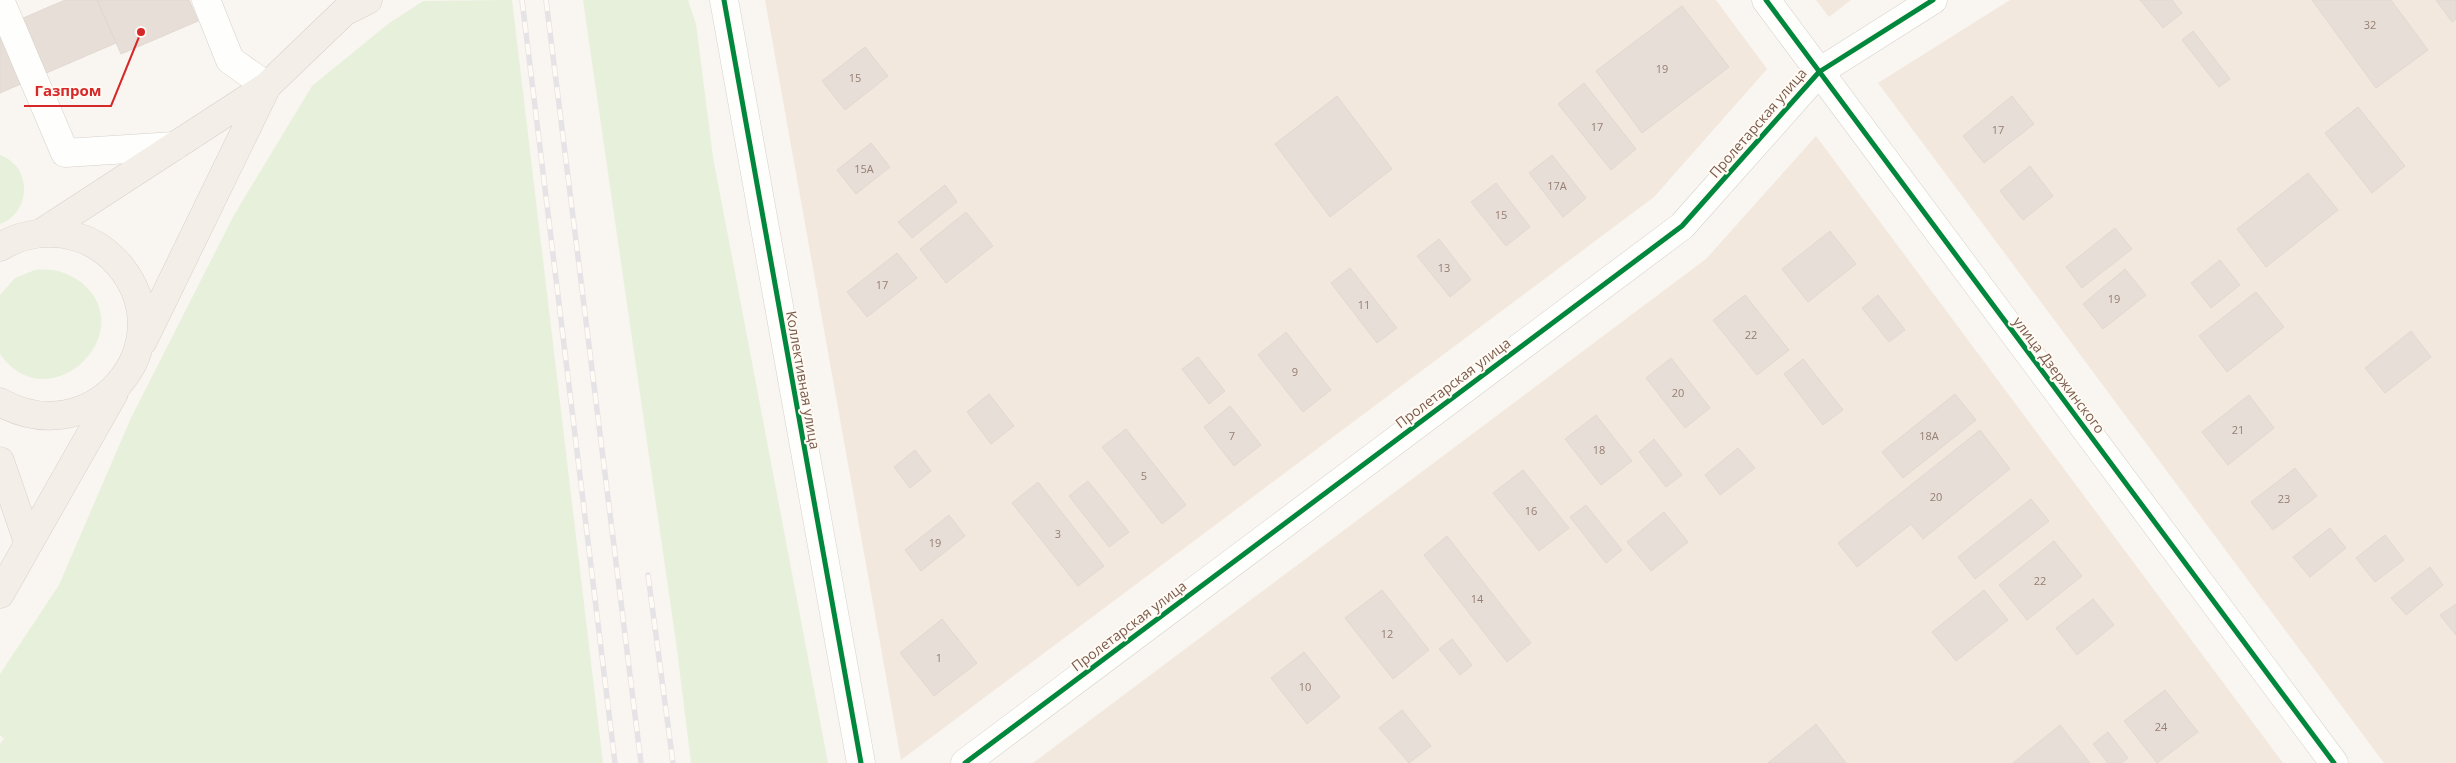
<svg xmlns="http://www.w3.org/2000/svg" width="2456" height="763" font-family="'Open Sans',sans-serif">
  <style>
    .residential { fill: #f2e8de }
    .green { fill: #e7f0db }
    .building { fill: #e6ded7; stroke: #e2d8d2 }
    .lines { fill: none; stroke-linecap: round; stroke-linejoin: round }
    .minor-casing { stroke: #d7d1cb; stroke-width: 29 }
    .major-casing { stroke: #dad1cc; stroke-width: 29 }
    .minor { stroke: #fefefd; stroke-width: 28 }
    .major { stroke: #f3eee8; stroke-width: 28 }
    .rail-casing { stroke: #e6e3e7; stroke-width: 5.5 }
    .rail { stroke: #fffaf3; stroke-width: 4; stroke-dasharray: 11; stroke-linecap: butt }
    .cycleway-casing { stroke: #fffaf3; stroke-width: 8 }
    .cycleway { stroke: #00873e; stroke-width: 5 }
    .labels { text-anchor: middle; stroke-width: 4; stroke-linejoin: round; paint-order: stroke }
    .number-label { font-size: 11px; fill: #977e72 }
    .street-label { font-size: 14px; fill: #7a5c4d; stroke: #fffaf3 }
    .leader { fill: none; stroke: #d62828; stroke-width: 2 }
    .callout-dot { fill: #d62828; stroke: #fffaf3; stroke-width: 2 }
    .callout-label { font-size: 15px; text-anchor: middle; font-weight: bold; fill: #d62828; stroke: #fffaf3; stroke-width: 4; stroke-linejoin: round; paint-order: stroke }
  </style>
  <rect width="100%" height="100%" fill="#f9f5f0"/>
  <path class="residential" d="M765,0H1716L1767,69L1654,197L901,760Z
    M1816,0H1851L1829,17Z
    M2010,0H2456V763H2384L1878,83Z
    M1816,136L2283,763H1033L1706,259Z"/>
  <path class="green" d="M512,0L603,763H0V744L4,739L0,735V674L59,585L131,418L234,215L312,86L388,24L423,1Z
    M583,0H688L696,24L713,157L828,763H691L677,649Z
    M0,155C32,166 32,212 0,224Z
    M35,270C52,268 68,272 82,283C142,333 48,423 0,354V295L15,278Z"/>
  <path class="building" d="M65,0H97L116,43L0,93V28Z
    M97,0H189L198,21L121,54Z
    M2140,0H2172L2182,13L2163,28Z
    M2312,0H2391L2428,50L2376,88Z
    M2436,0H2456V19L2452,22Z
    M1682,6L1729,67L1642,133L1596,71Z
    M2193,31L2230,79L2219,87L2182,40Z
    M865,47L888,76L845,110L822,81Z
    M1584,83L1636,149L1611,170L1558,104Z
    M1337,96L1392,169L1330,217L1275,144Z
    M2012,96L2034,124L1984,163L1963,136Z
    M2358,107L2405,166L2372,193L2325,133Z
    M871,143L890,167L856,194L837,170Z
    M1552,155L1586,198L1563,217L1529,173Z
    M2030,166L2053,196L2023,220L2000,191Z
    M2308,173L2338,210L2266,267L2237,229Z
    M1496,183L1530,227L1506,246L1471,202Z
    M945,185L957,202L912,238L898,222Z
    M966,212L993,246L946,283L920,249Z
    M2115,228L2132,249L2082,288L2066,267Z
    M1830,231L1856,264L1808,302L1782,269Z
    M1439,239L1471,280L1450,297L1417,256Z
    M897,253L917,278L867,317L847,292Z
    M2220,260L2240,285L2211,308L2191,283Z
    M1350,268L1397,328L1377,343L1331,283Z
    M2125,269L2146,295L2103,329L2083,304Z
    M2256,292L2284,327L2227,372L2199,336Z
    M1745,295L1789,350L1757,375L1713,320Z
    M1878,295L1905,330L1889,342L1862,308Z
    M2411,331L2431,357L2385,393L2365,368Z
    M1286,332L1331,390L1303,412L1258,355Z
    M1198,357L1225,391L1209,404L1182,369Z
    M1671,358L1710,408L1685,428L1646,378Z
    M1803,359L1843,410L1823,425L1784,374Z
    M989,394L1014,426L991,444L967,412Z
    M1955,394L1976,420L1903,478L1882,452Z
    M2249,395L2274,428L2228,465L2202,432Z
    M1230,406L1261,445L1234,466L1204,427Z
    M1596,415L1632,461L1601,485L1565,439Z
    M1126,429L1186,505L1162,524L1102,447Z
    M1980,430L2010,469L1923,539L1911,524L1857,567L1838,543Z
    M1654,439L1682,475L1666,487L1639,452Z
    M1738,448L1755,468L1720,495L1705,475Z
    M915,450L931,471L910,488L894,467Z
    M2295,468L2317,496L2273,530L2251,502Z
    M1523,470L1569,528L1539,551L1493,493Z
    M1088,481L1129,532L1109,547L1069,496Z
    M1038,482L1104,566L1078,586L1012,503Z
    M2031,499L2049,521L1975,579L1958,557Z
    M1586,505L1622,550L1606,563L1570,517Z
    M1664,512L1688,542L1651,571L1627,542Z
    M949,515L965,536L921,571L905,550Z
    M2330,528L2346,548L2310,577L2293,557Z
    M2385,535L2404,560L2375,582L2356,558Z
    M1447,536L1531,643L1507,662L1424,555Z
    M2054,541L2082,576L2027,620L1999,585Z
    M2430,567L2443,585L2406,615L2391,598Z
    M1382,590L1429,650L1393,679L1345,618Z
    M1984,590L2008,620L1956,661L1932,632Z
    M2093,599L2114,625L2077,655L2056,628Z
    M2456,604V635L2440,615Z
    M942,619L977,663L934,696L900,653Z
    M1452,639L1472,665L1460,675L1439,649Z
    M1304,652L1340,697L1307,724L1271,678Z
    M2165,690L2198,732L2157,763L2124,721Z
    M1402,710L1431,746L1409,763L1379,728Z
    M1816,724L1846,763H1768Z
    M2060,725L2090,763H2013Z
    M2108,732L2128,758L2122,763H2108L2093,744Z"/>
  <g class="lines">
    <defs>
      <path id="minor" d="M0,0L65,153L175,146
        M206,0L230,60L267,86
        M724,0L861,763
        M1766,0L2334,763
        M965,763L1682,226L1819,72L1933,0"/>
      <path id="major" d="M41,233L267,86L344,12L368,0
        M0,247C23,233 51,229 77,237C94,242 109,253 120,266C185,346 92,454 0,402
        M143,341L267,86
        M0,461L28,542
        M0,594L114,393"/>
    </defs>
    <use href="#minor" class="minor-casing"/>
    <use href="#major" class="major-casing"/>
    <use href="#minor" class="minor"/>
    <use href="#major" class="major"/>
    <defs>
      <path id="rail" d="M522,0L615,763
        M546,0L641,763
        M648,575L673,763"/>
    </defs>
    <use href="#rail" class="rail-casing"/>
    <use href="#rail" class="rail"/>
    <defs>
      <path id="cycleway" d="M724,0L861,763
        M1766,0L2334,763
        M965,763L1682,226L1819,72L1933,0"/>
    </defs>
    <use href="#cycleway" class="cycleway-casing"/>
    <use href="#cycleway" class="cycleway"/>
  </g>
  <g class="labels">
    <g class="number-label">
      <text x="2370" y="29">32</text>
      <text x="1662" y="73">19</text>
      <text x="855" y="82">15</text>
      <text x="1597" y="131">17</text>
      <text x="1998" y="134">17</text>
      <text x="864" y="173">15А</text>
      <text x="1557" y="190">17А</text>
      <text x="1501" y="219">15</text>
      <text x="1444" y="272">13</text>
      <text x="882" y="289">17</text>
      <text x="2114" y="303">19</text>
      <text x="1364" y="309">11</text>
      <text x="1751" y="339">22</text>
      <text x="1295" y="376">9</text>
      <text x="1678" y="397">20</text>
      <text x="2238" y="434">21</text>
      <text x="1232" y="440">7</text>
      <text x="1929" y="440">18А</text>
      <text x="1599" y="454">18</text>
      <text x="1144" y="480">5</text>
      <text x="1936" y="501">20</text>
      <text x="2284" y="503">23</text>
      <text x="1531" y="515">16</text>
      <text x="1058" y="538">3</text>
      <text x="935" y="547">19</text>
      <text x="2040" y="585">22</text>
      <text x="1477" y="603">14</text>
      <text x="1387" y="638">12</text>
      <text x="939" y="662">1</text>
      <text x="1305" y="691">10</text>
      <text x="2161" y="731">24</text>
    </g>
    <g class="street-label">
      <text transform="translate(1758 123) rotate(-49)" y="5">Пролетарская улица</text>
      <text transform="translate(2059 375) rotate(53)" y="5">улица Дзержинского</text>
      <text transform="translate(803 380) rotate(80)" y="5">Коллективная улица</text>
      <text transform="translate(1453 383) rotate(-37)" y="5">Пролетарская улица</text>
      <text transform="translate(1129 626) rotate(-37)" y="5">Пролетарская улица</text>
    </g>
  </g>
  <path class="leader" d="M141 32L111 106H24"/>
  <circle class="callout-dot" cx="141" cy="32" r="5"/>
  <g class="callout-label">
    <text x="68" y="96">Газпром</text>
  </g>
</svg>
